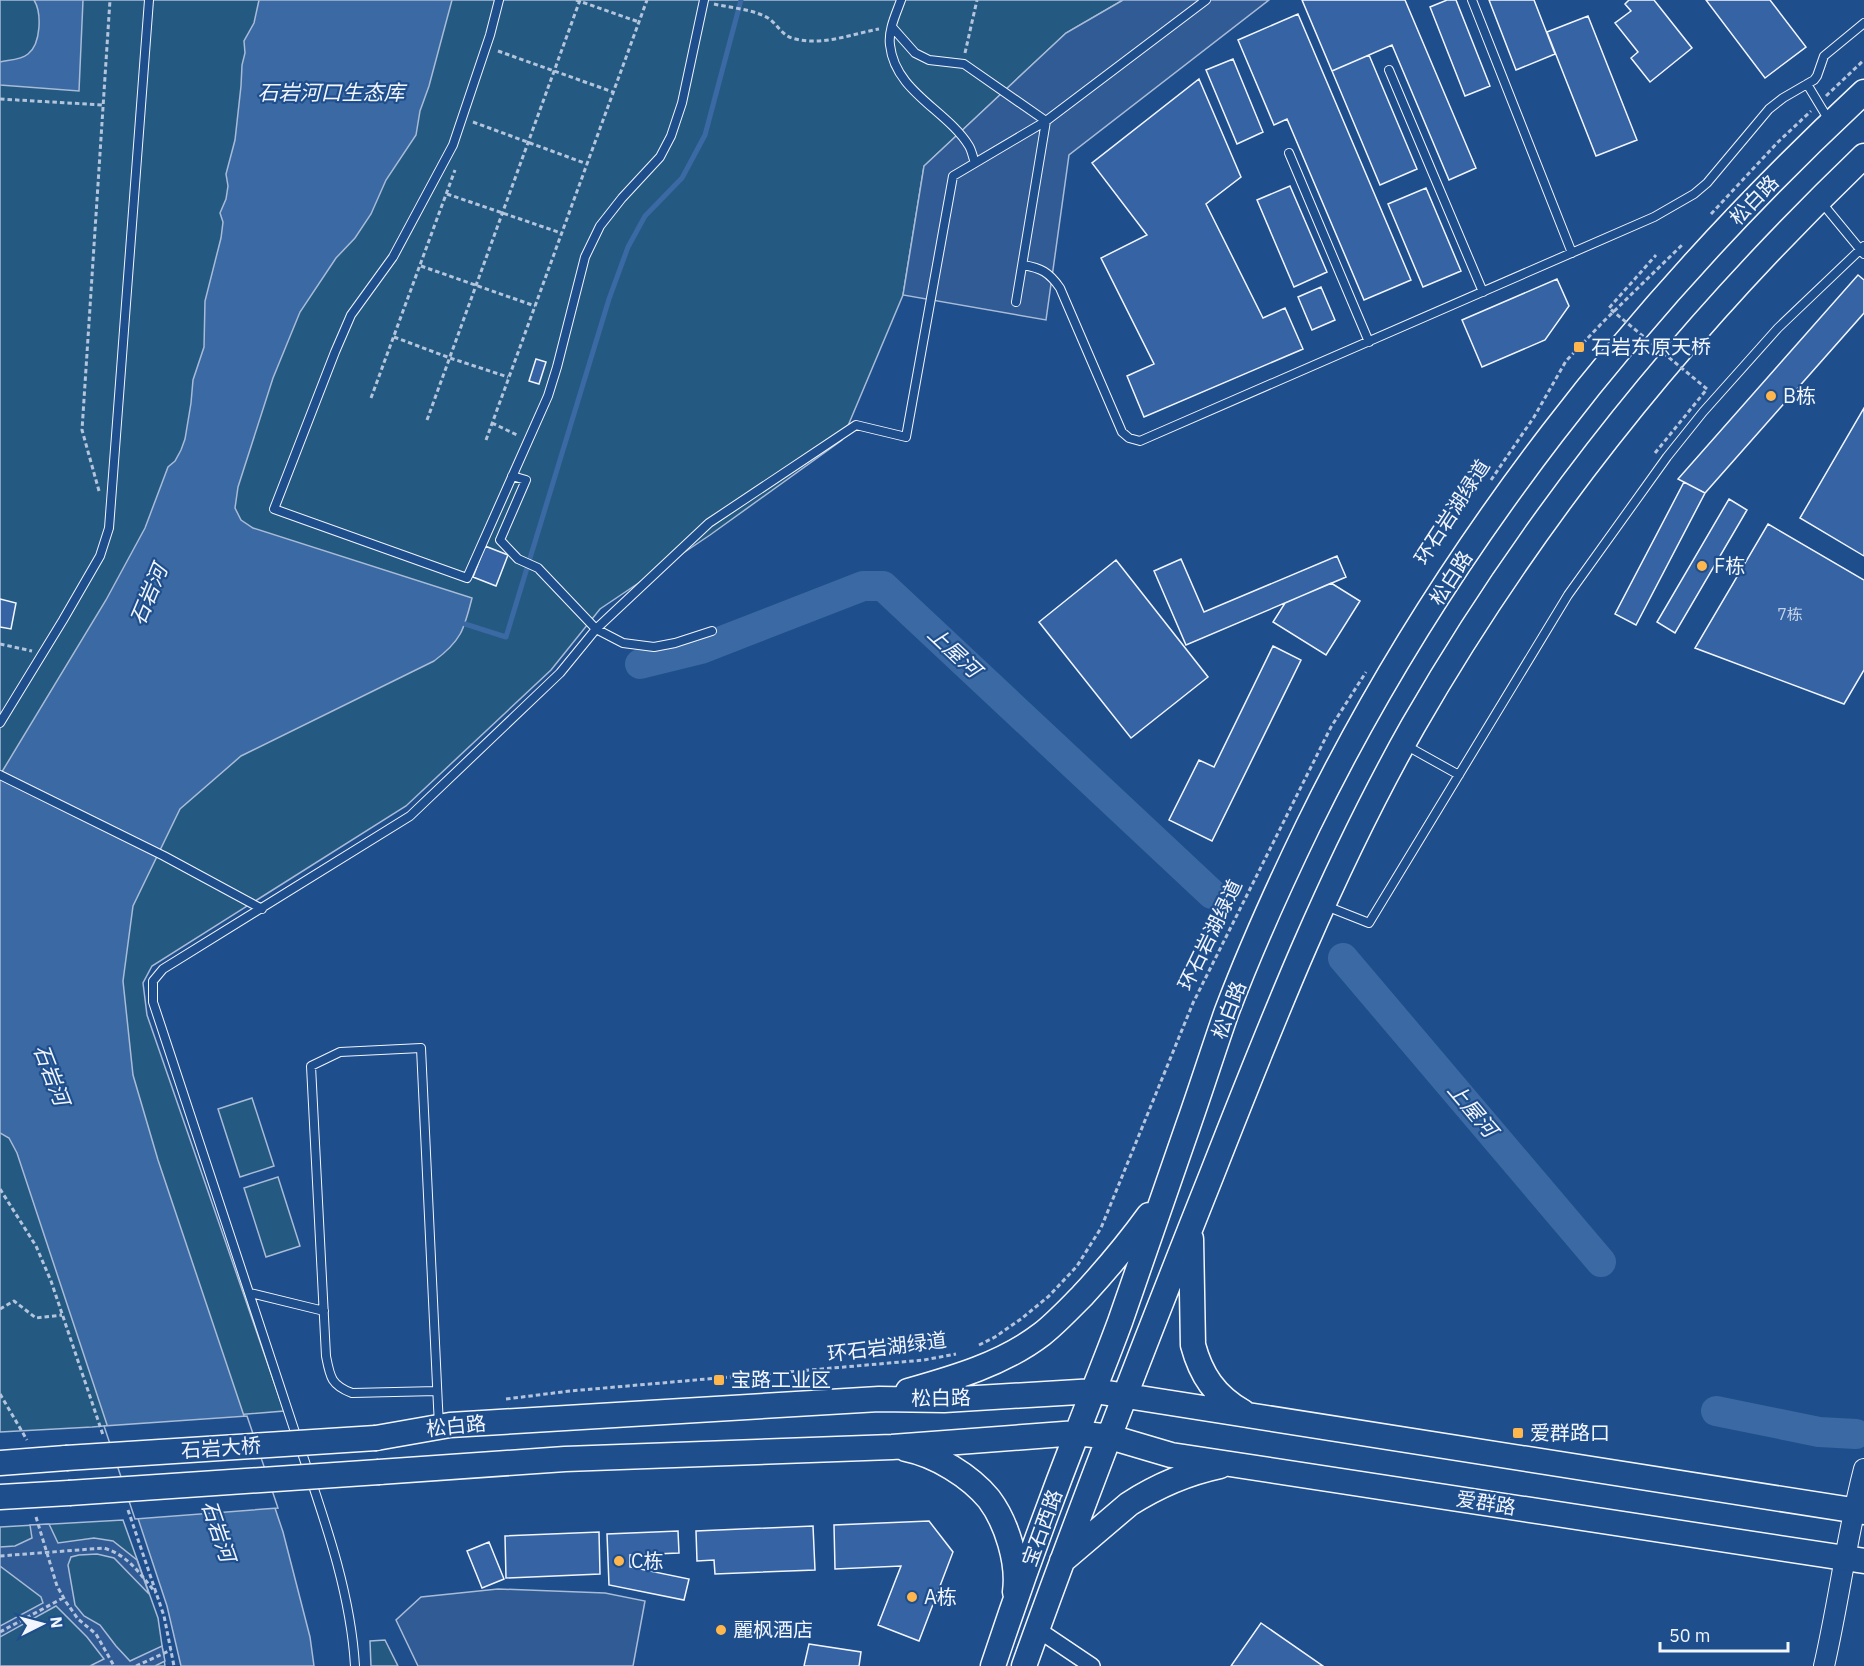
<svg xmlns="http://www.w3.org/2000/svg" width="1864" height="1666" font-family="'IBM Plex Sans','Noto Sans SC',sans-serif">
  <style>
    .green { fill: #245a82; stroke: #a8bbd7; stroke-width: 1.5 }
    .parking { fill: #305b95; stroke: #a8bbd7; stroke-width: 1.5 }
    .water { fill: #3b69a3; stroke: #a8bbd7; stroke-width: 1.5 }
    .pier { fill: #1f4e8c; stroke: #a8bbd7; stroke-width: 1.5 }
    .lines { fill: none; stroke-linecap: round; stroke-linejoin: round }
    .stream { stroke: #3b69a3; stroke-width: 5 }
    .river { stroke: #3b69a3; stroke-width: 30 }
    .building { fill: #3563a3; stroke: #f2f6ff; stroke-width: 1.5 }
    .service-casing { stroke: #f2f6ff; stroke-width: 10 }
    .minor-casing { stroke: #f2f6ff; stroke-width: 18 }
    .tertiary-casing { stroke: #f2f6ff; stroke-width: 22 }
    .primary-casing { stroke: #f2f6ff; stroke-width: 27 }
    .path { stroke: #b3c4dc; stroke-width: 3; stroke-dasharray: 4.5 3; stroke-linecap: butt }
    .service { stroke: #1f4e8c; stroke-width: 8 }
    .minor { stroke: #1f4e8c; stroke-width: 15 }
    .tertiary { stroke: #1f4e8c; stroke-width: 20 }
    .primary { stroke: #1f4e8c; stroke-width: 24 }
    .primary-bridge-casing { stroke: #f2f6ff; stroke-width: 27; stroke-linecap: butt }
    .path-bridge { stroke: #b3c4dc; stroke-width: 3; stroke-dasharray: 4.5 3; stroke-linecap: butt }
    .primary-bridge { stroke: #1f4e8c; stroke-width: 24 }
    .poi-dot { fill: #ffb74d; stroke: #1f4e8c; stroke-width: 2 }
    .labels { text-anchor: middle; stroke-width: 4.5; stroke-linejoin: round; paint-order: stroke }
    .number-label { font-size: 16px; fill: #c3d1e8 }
    .street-label { font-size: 20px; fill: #f2f6ff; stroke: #1f4e8c }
    .poi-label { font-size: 20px; fill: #f2f6ff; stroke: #1f4e8c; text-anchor: start }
    .water-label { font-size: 21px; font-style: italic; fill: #f2f6ff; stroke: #1f4e8c }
  </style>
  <rect width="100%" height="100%" fill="#1f4e8c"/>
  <path class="green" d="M0,0H1123L1066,33L924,166L903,295L842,440L710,535L600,609L551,670L406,806L152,966L143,983L147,1015L284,1411L92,1427L0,1432Z
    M252,1098L274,1166L240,1177L218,1109Z
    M278,1177L300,1246L266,1257L244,1188Z
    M123,1520L158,1618L165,1666H0V1527Z
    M385,1640L398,1666H371L370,1641Z"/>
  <path class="parking" d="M1123,0H1269L1069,155L1046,320L903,295L924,166L1066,33Z
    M49,1524L58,1543L94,1538L113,1541L137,1560L149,1594L114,1558L97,1554L79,1555L71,1557L68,1565L75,1605L84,1616L100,1625L116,1646L130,1661L162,1646L165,1661L155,1666H90L104,1659L87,1637L56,1606L0,1637V1626L43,1603L41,1597L0,1566V1547L15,1546L32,1538L30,1525Z
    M498,1589L605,1593L645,1601L633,1666H418L396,1620L421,1597Z"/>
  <path class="water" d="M34,0H83L79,91L0,85V62C8,60 21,60 28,54C41,44 42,13 34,0Z
    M259,0H452L429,86L420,111L416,135L386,180L371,214L355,238L336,258L300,312L273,378L238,487L235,508L241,520L253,528L472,598C464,630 461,641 434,661L241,756L180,809L133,906L123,981L133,1075L158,1160L283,1532L310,1637L314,1666H181L167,1606L17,1153L9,1138L0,1133V775L106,600L145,528L168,467L175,461L181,450L185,439L191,403L193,380L204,347L205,301L221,238L223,222L220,213L226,199L228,186L226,174L235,140L241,86L242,65L245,53L244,41L254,23Z"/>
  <path class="pier" d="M247,1416L278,1508L135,1519L104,1426Z"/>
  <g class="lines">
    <path class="stream" d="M465,624L506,637L609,299L628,247L645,216L682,178L705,135L741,0"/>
    <path class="river" d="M640,664L701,649L863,586H883L1212,894
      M1343,958L1601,1262
      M1716,1411L1819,1432L1856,1434"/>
  </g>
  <path class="building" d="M1302,0H1405L1476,168L1449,180L1392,45L1332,71Z
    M1447,0H1456L1490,86L1465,96L1430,7Z
    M1489,0H1534L1555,54L1516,70Z
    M1629,0H1654L1692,48L1650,82L1631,58L1638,52L1615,23L1631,11L1625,4Z
    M1706,0H1770L1806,47L1765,78Z
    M1298,14L1411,280L1364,300L1287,119L1274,125L1238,40Z
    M1588,16L1637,140L1596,156L1547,32Z
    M1369,55L1417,169L1380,185L1332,71Z
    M1233,59L1263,132L1237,144L1206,70Z
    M1199,79L1241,177L1206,204L1263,318L1285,308L1303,349L1144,417L1127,376L1154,364L1101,258L1147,235L1092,163Z
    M1290,186L1327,272L1294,287L1257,200Z
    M1426,188L1461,271L1423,287L1388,204Z
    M1858,275L1864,280V313L1705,493L1678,479Z
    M1557,279L1569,306L1545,340L1482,367L1462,320Z
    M1321,287L1335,320L1312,330L1298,297Z
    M536,359L546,362L539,384L529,381Z
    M1864,408V556L1800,518Z
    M1684,482L1705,493L1636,625L1615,614Z
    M1729,499L1747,510L1675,633L1657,622Z
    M1768,524L1864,580V670L1844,704L1695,648Z
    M485,546L508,555L496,586L473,577Z
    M1337,556L1346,577L1186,645L1154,571L1181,559L1204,612Z
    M1116,560L1208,677L1131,738L1039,622Z
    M1331,583L1360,601L1326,655L1273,622L1285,603Z
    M0,599L16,603L11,629L0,627Z
    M1273,646L1301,660L1212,841L1169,820L1199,760L1214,767Z
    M929,1521L953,1552L919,1641L878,1625L901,1566L835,1569L834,1525Z
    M813,1526L815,1570L715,1574L714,1560L697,1561L696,1531Z
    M678,1531L679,1553L630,1555V1567L689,1579L684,1600L609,1585L607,1534Z
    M599,1532L600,1574L506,1578L505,1536Z
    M489,1542L504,1579L482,1588L467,1551Z
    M1261,1623L1323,1666H1231Z
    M809,1644L861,1652L859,1666H804Z"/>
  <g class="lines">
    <defs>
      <path id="service" d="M499,0L490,35L453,145L393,257L351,315L335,352L274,509L467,578L548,396L557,367L585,257L600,226L622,198L660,157L671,136L682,103L704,0
        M901,0C896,14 888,30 890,45C895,92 947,110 969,146C972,151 973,158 975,163
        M1472,0L1572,253
        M1389,70L1483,292
        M1807,84L1830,122
        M1289,153L1369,342
        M1822,203L1864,254
        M1023,265C1041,268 1049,272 1060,288L1122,432L1129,438L1140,441L1654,217L1694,194L1707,183L1769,109L1783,98L1814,80L1817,76L1824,56L1864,23
        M1016,302L1046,121L1206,0
        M512,476L526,480L500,540L518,559L538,568L596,629L623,643L654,647L675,643L712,631
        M0,723L63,620L100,556L109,528L149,0
        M1407,746L1459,775
        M0,775L164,856L262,909
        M1326,906L1369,923L1568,595L1667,457L1703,412L1778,328L1864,246
        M250,1293L324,1311
        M437,1391L352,1393C331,1385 330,1377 326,1356L311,1066L340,1052L421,1048L438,1406L439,1425
        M355,1666C350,1582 317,1500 291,1420C246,1280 199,1141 153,1002V981L163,969L410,816L560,673L596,629L709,523L856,425L906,437L953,176L1046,121L964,64L929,60L915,53L892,27"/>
      <path id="minor" d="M1037,1629L1092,1666"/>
      <path id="tertiary" d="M1824,1666C1839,1601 1847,1534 1864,1469"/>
      <path id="primary" d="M1191,1239L1193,1345C1201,1375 1215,1396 1243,1412
        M908,1391C954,1378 1003,1364 1042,1334C1056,1323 1069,1309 1082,1296C1106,1270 1128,1244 1149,1215
        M376,1438L450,1425L879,1399L944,1400L1095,1391L1864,1512
        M906,1449C936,1455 970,1476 989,1499C1007,1523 1019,1563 1015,1592
        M0,1463L66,1458
        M379,1472L565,1459L892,1447L1077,1433L1110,1437L1171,1455L1864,1561
        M0,1497L69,1493
        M1062,1561L1129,1504C1157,1486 1187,1473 1220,1466
        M993,1666C1019,1588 1047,1510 1077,1433C1091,1396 1106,1360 1120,1322C1143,1256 1166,1190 1189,1123C1202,1086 1214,1048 1227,1011C1251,948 1279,886 1308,826C1443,549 1639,301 1864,92
        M1024,1666C1083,1501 1147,1337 1212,1174C1272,1021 1332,869 1413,726C1534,515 1689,324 1864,156"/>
    </defs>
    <use href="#service" class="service-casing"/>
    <use href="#minor" class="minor-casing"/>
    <use href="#tertiary" class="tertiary-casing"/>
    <use href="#primary" class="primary-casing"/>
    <path class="path" d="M576,0L639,22
      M714,4C731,8 752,9 768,18C777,24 782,35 792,38C821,47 851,34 879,29
      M498,51L613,92
      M965,53L977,0
      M1826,96L1864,60
      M0,99L103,105
      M473,122L587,164
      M447,194L561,233
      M1711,214L1778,142L1811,111
      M421,266L535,306
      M394,337L450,358L508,377
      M371,398L455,170
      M427,420L580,0
      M492,423L517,435
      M486,440L647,0
      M1491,480L1534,417L1566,361L1603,322L1682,245
      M99,491L82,430L110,0
      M0,644L32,651
      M0,1189L36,1246L51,1281L103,1435
      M0,1309L14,1301L36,1318L62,1315
      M979,1345L995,1337L1021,1319L1049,1296L1077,1266L1101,1228L1193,1003L1331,727L1366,672
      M0,1394L27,1440
      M506,1399L570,1391L924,1360L956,1354
      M128,1510L164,1616L174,1666
      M36,1517L57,1586L66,1602L78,1619L96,1634L114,1666
      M0,1556L104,1548C129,1556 139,1573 156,1593
      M0,1632L63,1598
      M136,1666L171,1650"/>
    <use href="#service" class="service"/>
    <use href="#minor" class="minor"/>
    <use href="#tertiary" class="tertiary"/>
    <use href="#primary" class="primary"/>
    <defs>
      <path id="primary-bridge" d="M66,1458L376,1438
        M69,1493L379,1472"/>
    </defs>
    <use href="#primary-bridge" class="primary-bridge-casing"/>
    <path class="path-bridge" d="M1655,453L1707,389L1609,308L1656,255"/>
    <use href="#primary-bridge" class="primary-bridge"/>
  </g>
  <g class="poi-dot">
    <rect x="1573" y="341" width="12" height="12" rx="3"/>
    <circle cx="1771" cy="396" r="6"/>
    <circle cx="1702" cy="566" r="6"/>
    <rect x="713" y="1374" width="12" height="12" rx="3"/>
    <rect x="1512" y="1427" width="12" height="12" rx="3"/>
    <circle cx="619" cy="1561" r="6"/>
    <circle cx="912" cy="1597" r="6"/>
    <circle cx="721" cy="1630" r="6"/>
  </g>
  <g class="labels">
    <g class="number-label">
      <text x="1790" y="620">7栋</text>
    </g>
    <g class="street-label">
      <text transform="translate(1754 200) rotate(-46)" y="7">松白路</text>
      <text transform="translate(1452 512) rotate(-57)" y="7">环石岩湖绿道</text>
      <text transform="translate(1451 578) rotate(-57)" y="7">松白路</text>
      <text transform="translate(1210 935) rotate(-64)" y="7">环石岩湖绿道</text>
      <text transform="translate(1229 1010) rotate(-69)" y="7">松白路</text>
      <text transform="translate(887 1347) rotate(-7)" y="7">环石岩湖绿道</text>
      <text transform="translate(941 1398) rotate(-1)" y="7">松白路</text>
      <text transform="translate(456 1426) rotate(-6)" y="7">松白路</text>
      <text transform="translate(221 1448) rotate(-4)" y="7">石岩大桥</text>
      <text transform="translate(1486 1503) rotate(9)" y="7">爱群路</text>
      <text transform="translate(1042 1528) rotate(-70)" y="7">宝石西路</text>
    </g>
    <g class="poi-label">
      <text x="1591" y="354">石岩东原天桥</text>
      <text x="1783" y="403">B栋</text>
      <text x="1714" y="573">F栋</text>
      <text x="731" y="1387">宝路工业区</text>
      <text x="1530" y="1440">爱群路口</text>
      <text x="631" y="1568">C栋</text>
      <text x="924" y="1604">A栋</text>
      <text x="733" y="1637">麗枫酒店</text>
    </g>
    <g class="water-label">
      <text x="331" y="100">石岩河口生态库</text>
      <text transform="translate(149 595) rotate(-67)" y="7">石岩河</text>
      <text transform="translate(954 652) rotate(43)" y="7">上屋河</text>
      <text transform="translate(51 1075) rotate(69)" y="7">石岩河</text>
      <text transform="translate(1472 1110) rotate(50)" y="7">上屋河</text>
      <text transform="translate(218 1531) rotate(71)" y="7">石岩河</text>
    </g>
  </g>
  <g transform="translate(42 1624) rotate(84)" stroke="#1f4e8c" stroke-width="4.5" paint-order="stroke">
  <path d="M0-4.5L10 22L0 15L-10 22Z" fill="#f2f6ff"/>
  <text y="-9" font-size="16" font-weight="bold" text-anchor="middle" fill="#f2f6ff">N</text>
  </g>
  <path d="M1660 1642v9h128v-9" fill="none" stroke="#f2f6ff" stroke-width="3"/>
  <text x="1669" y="1642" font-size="18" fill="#f2f6ff" stroke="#1f4e8c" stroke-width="4.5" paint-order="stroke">50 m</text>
</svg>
